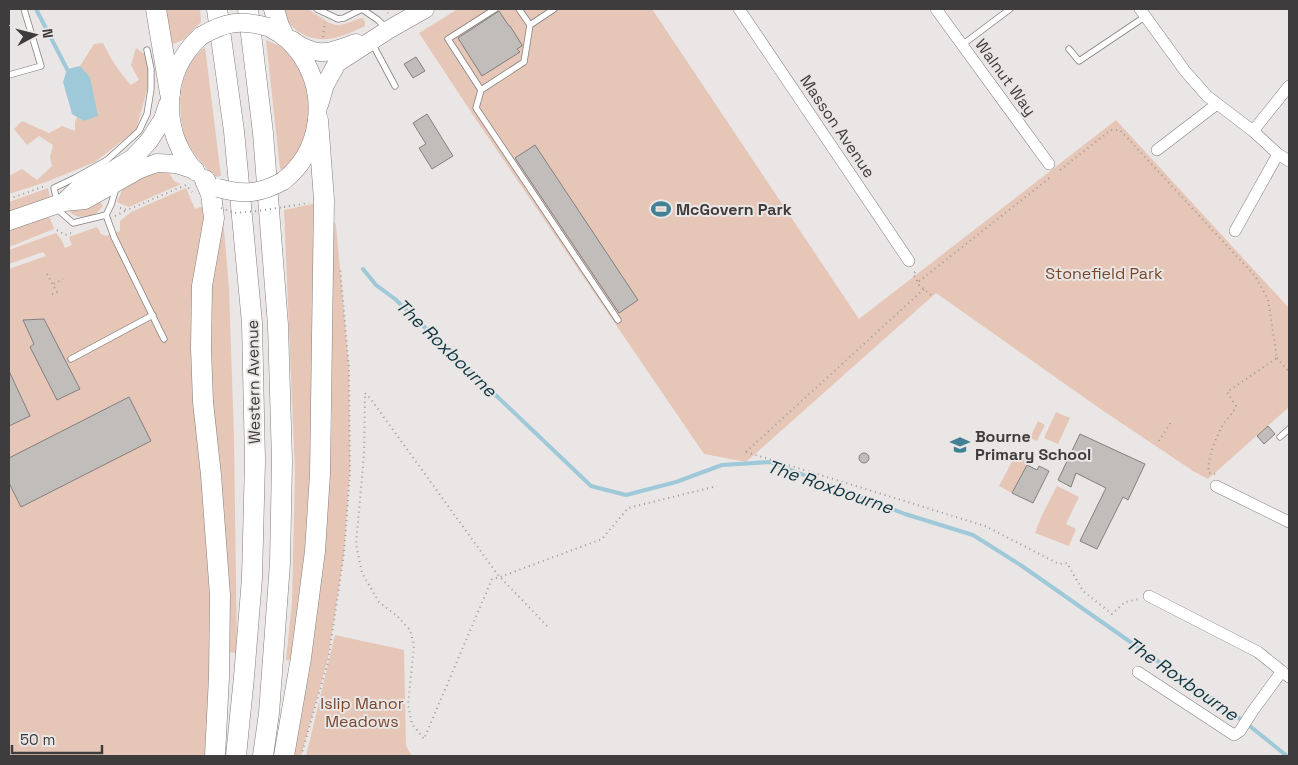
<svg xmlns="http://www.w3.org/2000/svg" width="1298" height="765" font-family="'Space Grotesk',sans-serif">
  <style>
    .green { fill: #e6c6b7 }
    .water { fill: #9fc9d8 }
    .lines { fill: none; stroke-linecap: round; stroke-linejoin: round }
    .stream { stroke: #9fc9d8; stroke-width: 4 }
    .building { fill: #c0bdbb; stroke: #837f7e }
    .lane-casing { stroke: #827f7d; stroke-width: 7 }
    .street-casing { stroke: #827f7d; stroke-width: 12 }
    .primary-casing { stroke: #827f7d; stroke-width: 19 }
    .highway-casing { stroke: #827f7d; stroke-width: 21 }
    .path { stroke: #9c9998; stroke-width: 2; stroke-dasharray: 1 4; stroke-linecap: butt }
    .lane { stroke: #fff; stroke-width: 5.5 }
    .street { stroke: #fff; stroke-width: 11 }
    .primary { stroke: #fff; stroke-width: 18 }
    .highway { stroke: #fff; stroke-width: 20 }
    .primary-bridge-casing { stroke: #827f7d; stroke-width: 19; stroke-linecap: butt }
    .path-bridge { stroke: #9c9998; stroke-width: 2; stroke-dasharray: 1 4; stroke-linecap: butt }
    .primary-bridge { stroke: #fff; stroke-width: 18 }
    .labels { text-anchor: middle; stroke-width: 4; stroke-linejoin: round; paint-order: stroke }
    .street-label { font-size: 16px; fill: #3e3c3c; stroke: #eae6e5 }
    .poi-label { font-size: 16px; font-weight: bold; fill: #3e3c3c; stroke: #eae6e5; text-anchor: start }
    .park-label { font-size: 16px; fill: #78462b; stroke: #eae6e5 }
    .water-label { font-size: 18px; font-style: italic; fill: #0e3641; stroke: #eae6e5 }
  </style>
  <rect width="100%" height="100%" fill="#eae6e5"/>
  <path class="green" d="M164,9H200L201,22L183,40L173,44L168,35Z
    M281,9C289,9 298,7 305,9C315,11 325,23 336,25C346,26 353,19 363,18L365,22V26C345,36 321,46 301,33C291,27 285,20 281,9Z
    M458,9H652L859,319L1116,120L1289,308V407L1208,479L1193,471L1102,410L936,293L746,462L704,454L475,118L419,33Z
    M266,40L282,47L294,58L308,86L312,122L304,141L287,168L280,169Z
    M103,43C111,59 118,71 131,85L139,80L131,65L136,48L146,55L153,63L149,83L136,130L95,162L46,182L9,194V176L22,169L37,180L52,166L50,157L53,145L39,136L27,145L14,129L22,121L49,133L62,126L75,131V122L77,117L84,121L90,77L80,66L94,44Z
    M205,47L221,176L214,177L196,156L185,139L181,120L180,98L183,80L191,60Z
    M153,170L168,171L174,181L181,184L129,207L117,202L123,188Z
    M48,188L50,198L9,213V202Z
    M186,188L195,209L206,205L209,570L211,640L209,756H9V269L46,256L43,252L9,264V250L56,233L61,239L65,248L72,245L69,237L97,227L101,234L106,236L120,231V221L131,212Z
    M98,198L103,206C100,209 97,213 93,215C84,218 73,218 68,209Z
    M317,203L315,459L293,661L286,660L292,602L295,472L284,210Z
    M329,214L336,225L349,368L350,469L344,553L328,658L301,756H291L325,541L332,419L329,308Z
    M42,218H50L54,229L9,247V230Z
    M223,218L229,288L234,437L237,653L227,652L210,382V316L214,259Z
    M1056,412L1070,418L1058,444L1044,438Z
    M1038,421L1045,425L1037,441L1030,438Z
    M1016,454L1029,461L1012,493L999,486Z
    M1057,486L1079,497L1066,524L1076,529L1069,546L1035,533L1042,515Z
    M335,635L404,650L406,746L412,756H306Z"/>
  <path class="water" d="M80,66L90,77L98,116L84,121L72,114L63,82L67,69Z"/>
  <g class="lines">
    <path class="stream" d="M36,9L67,69
      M363,269L376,285L395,299L591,486L626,495L676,482L722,465L770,462L905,514L973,535L1022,566L1246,723L1287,756"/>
  </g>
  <path class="building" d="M499,11L509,26H510L522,45V46L517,49L520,52L482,76L458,38Z
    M416,57L425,71L413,78L404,64Z
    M427,114L453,156L432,169L419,148L426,144L413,123Z
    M535,145L638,300L619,313L515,158Z
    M44,319L80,389L57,400L30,347L34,344L23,320Z
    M9,371L30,416L9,426Z
    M129,397L151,441L21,507L9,483V458Z
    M1268,426L1275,434L1264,444L1257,436Z
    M1080,434L1145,464L1128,500L1123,497L1097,549L1080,541L1106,488L1076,473L1071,487L1058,480Z
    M859 458a5 5 0 1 1 10 0a5 5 0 1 1-10 0Z
    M1027,465L1037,470L1039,466L1049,471L1033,503L1012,493Z"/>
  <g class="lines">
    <defs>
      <path id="lane" d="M317,9L338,19L344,18L362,9
        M362,9L378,20L386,28
        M495,9L448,39L481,90L524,62L530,25
        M519,9L530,25L554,9
        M372,43L395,86
        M962,45L1010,9
        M1069,49L1079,61L1146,16
        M9,75L41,66L24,9
        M481,90L476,108L618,320
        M57,202L54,188L75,178L107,160L139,131L147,114L151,89V69L147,50
        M56,208L73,223L106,215L111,205L116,188
        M106,215L114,237L164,339
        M71,359L153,315
        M1280,437L1289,429"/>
      <path id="street" d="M739,9L909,261
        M936,9L1049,164
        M1140,9L1185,71L1207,96L1253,131L1278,154L1289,161
        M1253,131L1289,86
        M1157,150L1217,104
        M1235,231L1278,154
        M1216,486L1289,522
        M1149,596L1258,652L1289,677
        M1138,672L1234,735L1240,731L1252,712L1282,671"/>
      <path id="primary" d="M273,30C285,35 293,44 301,55C328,95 322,151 283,181
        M292,40C297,44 303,48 310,50C325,56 342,48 356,43
        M319,105L325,85L337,63L388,30L425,9
        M196,172C160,132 161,72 201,36
        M64,202L80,187L115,169L133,158L149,141L163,119L168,104
        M9,221L64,202L85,200L140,169L157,163L176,164L195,170"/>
      <path id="highway" d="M156,9L170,93
        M217,9L234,131L252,323L255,461L252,578L244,677L236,756
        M248,9L263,133L278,325L282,461L280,563L269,713L263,756
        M274,9L279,26L284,36
        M205,180L211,194L214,218L202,286L201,348L203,402L211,475L220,595L219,677L215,756
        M284,756L301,658L315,551L320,474L324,200L318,120"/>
    </defs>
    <use href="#lane" class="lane-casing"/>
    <use href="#street" class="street-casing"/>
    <use href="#primary" class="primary-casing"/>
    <use href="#highway" class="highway-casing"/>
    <path class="path" d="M384,9L388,13
      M323,37L325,22
      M1060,170L1111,130H1120L1255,276L1268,299L1277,358L1227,392L1236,406C1233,413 1228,418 1224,423C1217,435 1206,459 1209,473L1215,474
      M9,199L45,186
      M284,207L309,203
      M120,208L127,210L186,185L192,192
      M115,216L127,210
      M57,230L65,235L71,233
      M915,272L913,274L918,282
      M47,274L57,292L51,295
      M54,284L63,279
      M931,295L919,285L918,282L1052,176
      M1277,358L1289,372
      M1159,441L1171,422
      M746,452L985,526L1059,564L1067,563L1083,591L1112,614L1125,602L1139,599
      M746,452L924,289
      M547,626L500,577L495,571L370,398L365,393L364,455L356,544L362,573L379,602L397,616L410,630L414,645L408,705L412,724L424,739L492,579L500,577L602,539L628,508L717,486
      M301,756L328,662L344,553L350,474L349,368L340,267"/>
    <use href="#lane" class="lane"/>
    <use href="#street" class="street"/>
    <use href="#primary" class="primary"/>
    <use href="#highway" class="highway"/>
    <defs>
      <path id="primary-bridge" d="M201,36C225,22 240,19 268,27
        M218,188C244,195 260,194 283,181"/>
    </defs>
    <use href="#primary-bridge" class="primary-bridge-casing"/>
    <path class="path-bridge" d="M221,208L235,213L257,211L284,207"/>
    <use href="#primary-bridge" class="primary-bridge"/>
  </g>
  <defs>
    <symbol id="stadium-bare" viewBox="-9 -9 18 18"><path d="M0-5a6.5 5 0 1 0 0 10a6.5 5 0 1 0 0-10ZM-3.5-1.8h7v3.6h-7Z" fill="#428195" stroke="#eae6e5" stroke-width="2.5" paint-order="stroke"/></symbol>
    <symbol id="school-bare" viewBox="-9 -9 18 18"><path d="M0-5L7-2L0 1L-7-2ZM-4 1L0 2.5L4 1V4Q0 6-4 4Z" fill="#428195" stroke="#eae6e5" stroke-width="2.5" paint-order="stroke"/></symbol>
  </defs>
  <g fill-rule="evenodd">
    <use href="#stadium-bare" x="647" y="195" width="28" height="28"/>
    <use href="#school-bare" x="946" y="431" width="28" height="28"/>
  </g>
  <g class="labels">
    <g class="street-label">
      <text transform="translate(1006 77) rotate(54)" y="6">Walnut Way</text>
      <text transform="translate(838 126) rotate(56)" y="6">Masson Avenue</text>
      <text transform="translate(253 382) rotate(-91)" y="6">Western Avenue</text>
    </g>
    <g class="poi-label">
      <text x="676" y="215">McGovern Park</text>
      <text x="975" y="442">Bourne<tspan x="975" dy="18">Primary School</tspan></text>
    </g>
    <g class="park-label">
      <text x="1104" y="279">Stonefield Park</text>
      <text x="362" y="709">Islip Manor<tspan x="362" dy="18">Meadows</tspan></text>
    </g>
    <g class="water-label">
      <text transform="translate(446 348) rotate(44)" y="6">The Roxbourne</text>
      <text transform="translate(830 487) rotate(19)" y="6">The Roxbourne</text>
      <text transform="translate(1182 679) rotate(35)" y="6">The Roxbourne</text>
    </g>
  </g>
  <rect width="1298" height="765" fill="none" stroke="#3e3c3c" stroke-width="20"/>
  <g transform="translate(35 35) rotate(83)" stroke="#eae6e5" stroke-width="4" paint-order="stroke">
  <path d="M0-4L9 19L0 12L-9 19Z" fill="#3e3c3c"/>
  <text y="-8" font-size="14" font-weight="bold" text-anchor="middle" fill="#3e3c3c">N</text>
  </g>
  <path d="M12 745v8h90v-8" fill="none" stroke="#3e3c3c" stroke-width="2.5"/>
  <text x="20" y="745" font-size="15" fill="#3e3c3c" stroke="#eae6e5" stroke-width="4" paint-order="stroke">50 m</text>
</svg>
